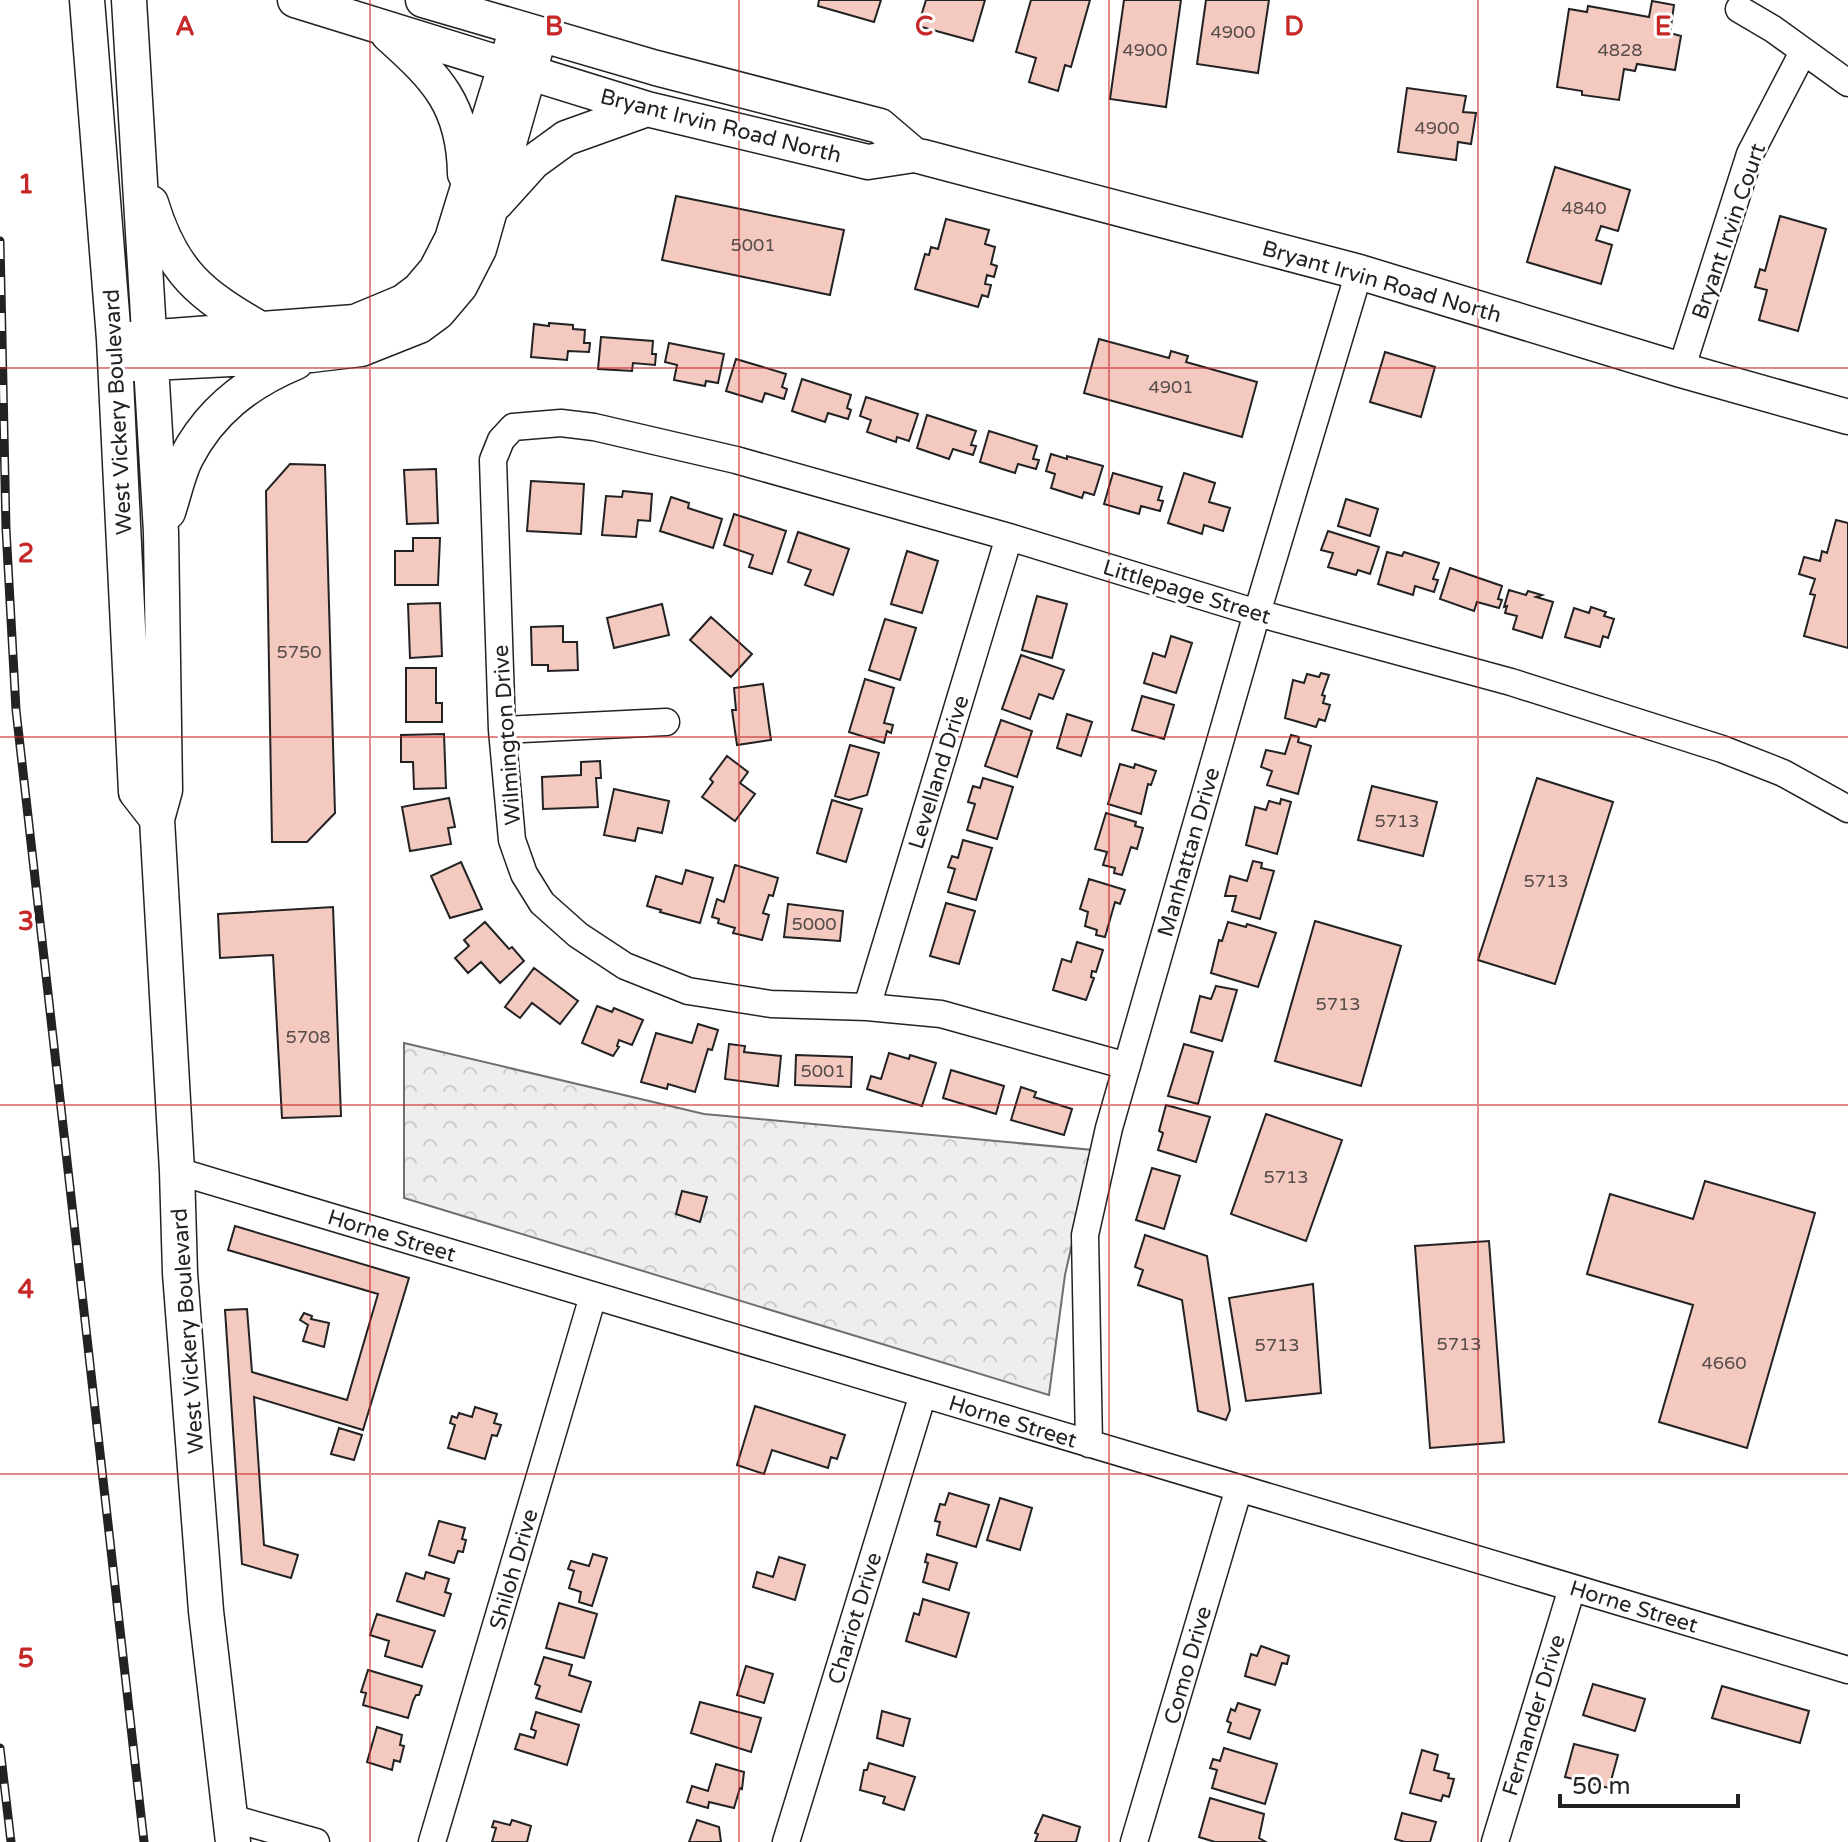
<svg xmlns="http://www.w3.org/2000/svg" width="1848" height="1842" font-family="'Varela Round',sans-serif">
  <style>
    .park { fill: url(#park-crowns); stroke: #6f6f6f; stroke-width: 2 }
    .building { fill: #f3c9c0; stroke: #222; stroke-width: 2 }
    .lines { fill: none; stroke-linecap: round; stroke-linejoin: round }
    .minor-casing { stroke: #222; stroke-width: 29 }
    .major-casing { stroke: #222; stroke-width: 37 }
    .minor { stroke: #fff; stroke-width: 26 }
    .major { stroke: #fff; stroke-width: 34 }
    .rail-casing { stroke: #222; stroke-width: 9 }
    .rail { stroke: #fff; stroke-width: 6; stroke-dasharray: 18; stroke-linecap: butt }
    .grid { fill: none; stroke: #c62828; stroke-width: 2; stroke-opacity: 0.55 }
    .labels { text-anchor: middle; stroke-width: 6; stroke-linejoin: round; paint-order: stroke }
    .number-label { font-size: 18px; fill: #564c4a }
    .street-label { font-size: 22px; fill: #222; stroke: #fff }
    .grid-label { font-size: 26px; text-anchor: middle; font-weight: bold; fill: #c62828; stroke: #fff; stroke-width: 6; stroke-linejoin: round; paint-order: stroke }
  </style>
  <defs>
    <pattern id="park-crowns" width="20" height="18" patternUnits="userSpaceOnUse" patternTransform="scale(2)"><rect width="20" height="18" fill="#eee"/><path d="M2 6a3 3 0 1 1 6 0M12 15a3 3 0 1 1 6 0" fill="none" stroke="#ccc"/></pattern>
  </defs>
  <rect width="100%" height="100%" fill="#fff"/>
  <path class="park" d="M404,1043L704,1114L1093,1150L1065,1275L1049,1395L404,1198Z"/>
  <path class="building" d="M819,0H881L874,22L818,6Z
    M926,0H985L973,41L918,26Z
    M1031,0H1090L1071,67L1065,65L1058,91L1029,82L1036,58L1016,52Z
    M1124,0H1181L1166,107L1110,99Z
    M1206,0H1269L1258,73L1197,64Z
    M1652,1L1674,5L1670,33L1681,36L1675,70L1637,64L1635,71L1624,69L1619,100L1582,95V91L1557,87L1569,9L1587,12L1588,6L1649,17Z
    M1407,88L1466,96L1463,112L1476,113L1471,144L1458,142L1456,160L1398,152Z
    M1555,167L1630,190L1618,231L1601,226L1596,240L1612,245L1601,284L1527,262Z
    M676,196L844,230L830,295L662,260Z
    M1780,216L1826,229L1798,331L1759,320L1767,290L1755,287L1760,269L1765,271Z
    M946,219L989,230L985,244L995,247L991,264L997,266L994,277L987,275L985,284L991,285L988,297L982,295L978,307L915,289L925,254L929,255L931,247L938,249Z
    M549,323L573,325V329L585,330L584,343H590L589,352L568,351L567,360L531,357L534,324L549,326Z
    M601,337L653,341L652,354H656L655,365L633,363L632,371L598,369Z
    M1099,339L1169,358L1171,351L1188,356L1186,362L1257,382L1242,437L1084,393Z
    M669,343L724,354L718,383L706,381L705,386L674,380L677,365L665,362Z
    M1385,352L1435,367L1421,417L1370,402Z
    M736,359L786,374L782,387L787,389L784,399L765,393L762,402L726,391Z
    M802,379L851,395L847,408L851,410L848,419L828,413L825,422L792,411Z
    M866,397L918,414L909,441L897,437L896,442L867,432L871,420L860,416Z
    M927,415L976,431L971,445L976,446L973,455L953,449L949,459L917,448Z
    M989,431L1037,446L1033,459L1039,460L1036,469L1018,464L1015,473L980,462Z
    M1051,454L1067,459V456L1103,466L1094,495L1084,492L1082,498L1051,488L1055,474L1046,471Z
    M290,464L325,465L335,813L307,842H272L266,491Z
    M436,469L438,523L407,524L404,470Z
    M1113,473L1162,487L1158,500L1163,501L1160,511L1141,506L1139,514L1104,504Z
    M1184,473L1215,483L1209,502L1230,508L1223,531L1204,525L1202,534L1168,523Z
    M531,481L584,484L581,534L527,531Z
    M623,491L652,494L650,521L638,520L636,537L602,535L606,496L622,497Z
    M671,497L689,503L688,508L722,519L713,548L660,531Z
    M1346,499L1378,509L1370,536L1338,526Z
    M734,514L786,531L772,574L749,567L753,555L724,545Z
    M1836,520L1848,523V648L1804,636L1815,595L1810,594L1815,579L1799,574L1804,557L1820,561L1822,551L1827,553Z
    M1328,531L1379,547L1370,574L1358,570L1356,575L1328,567L1333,553L1321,550Z
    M798,532L849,549L833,595L805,585L811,570L788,562Z
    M413,538H440L438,585H395V551H413Z
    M907,551L938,561L922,613L891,604Z
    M1387,552L1402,556L1404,552L1439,563L1433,579L1438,580L1434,592L1415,586L1413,595L1378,584Z
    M1450,568L1502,586L1498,599L1502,600L1499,608L1477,602L1474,611L1440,599Z
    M1509,590L1526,595L1528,591L1542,595L1536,597L1553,602L1542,638L1513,629L1517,616L1505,613L1507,606L1504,607Z
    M1037,596L1067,604L1052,658L1022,650Z
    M440,603L442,656L410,658L408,604Z
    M662,604L669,635L614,648L607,618Z
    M1591,607L1606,612L1604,616L1614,619L1608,638L1603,636L1600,647L1565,637L1574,608L1589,613Z
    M711,617L752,654L731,677L690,640Z
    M885,619L916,628L900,680L869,670Z
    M563,626V642H577L578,670L548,671V665H532L531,627Z
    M1171,636L1192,643L1176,693L1144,683L1153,653L1165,657Z
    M1021,655L1064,670L1053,699L1039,694L1030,719L1002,709Z
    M406,668H436V703H442V722H406Z
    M1321,673L1329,675L1322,695L1325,696L1323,703L1330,705L1325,721L1319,719L1316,727L1285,718L1293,680L1304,683L1307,674L1319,677Z
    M865,679L894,688L884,723L893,725L891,733L887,731L884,743L849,732Z
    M763,684L771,740L737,745L732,710H736L734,688Z
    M1142,696L1174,705L1164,739L1132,730Z
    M1067,714L1092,722L1081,756L1057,748Z
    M1001,720L1032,731L1017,777L985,766Z
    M444,734L446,788L414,789L413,762H401V735Z
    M1291,735L1299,737L1298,742L1311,746L1298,794L1267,785L1272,771L1261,767L1266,750L1285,754Z
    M850,745L879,753L867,795L849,800L835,796Z
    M727,756L748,772L740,783L755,794L735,821L702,797L713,782L710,779Z
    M600,761L601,778H596L598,807L543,809L542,777L581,775V762Z
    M1120,764L1134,768L1135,764L1156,771L1151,785L1148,784L1141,814L1108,804Z
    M983,778L1013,787L997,839L967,830L975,804L968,802L973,786L980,788Z
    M1537,778L1613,802L1555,984L1478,960Z
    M1372,786L1437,802L1423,856L1358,840Z
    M614,789L669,801L662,833L638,828L635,841L604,835Z
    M449,798L455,827L448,828L451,844L410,851L402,807Z
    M1281,799L1291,802L1277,854L1246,845L1255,807L1266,810L1269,801L1280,804Z
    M832,800L862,809L846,862L817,853Z
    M1106,813L1136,822L1135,826L1143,828L1137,849L1131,847L1122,875L1114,873L1115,868L1103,865L1107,852L1095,849Z
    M963,840L992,848L976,900L948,892L955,869L948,867L952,856L958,858Z
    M1253,861L1262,863L1261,868L1274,871L1260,919L1232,911L1236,896H1225L1230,876L1247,881Z
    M461,862L482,909L450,918L431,876Z
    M735,865L778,878L773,896L769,895L763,913L769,915L762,940L733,933L735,928L718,923L719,919L712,917L717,899L724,902Z
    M686,870L713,878L700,923L660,912L661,910L647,906L656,876L682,884Z
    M1089,879L1125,890L1120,904L1115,902L1105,937L1096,935L1097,930L1085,926L1088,912L1080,909Z
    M946,903L975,911L959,964L930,956Z
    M788,904L843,911L840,941L784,937Z
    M333,907L341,1116L282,1118L273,955L220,958L218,914Z
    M1315,921L1401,946L1361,1086L1275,1061Z
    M485,922L509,949L512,947L524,961L500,983L481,962L468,973L455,958L469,946L464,940Z
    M1228,922L1246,927L1247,924L1276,933L1258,987L1211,973L1219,940L1222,941Z
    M1077,942L1103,950L1096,972L1092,971L1091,977L1094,978L1086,1000L1053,990L1062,959L1071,962Z
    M534,968L578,1001L560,1024L532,1003L520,1018L505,1007Z
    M1216,986L1237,990L1222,1041L1191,1032L1200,996L1211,999Z
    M597,1006L612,1012L614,1008L643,1020L632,1045L619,1040L617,1046L619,1047L613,1056L582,1043Z
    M698,1024L718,1030L712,1050L708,1049L695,1092L668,1084L667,1089L641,1082L656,1033L692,1043Z
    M729,1044L745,1046L744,1052L781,1056L778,1086L725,1079Z
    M1184,1044L1213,1052L1198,1104L1168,1096Z
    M889,1053L909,1059L910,1055L936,1063L922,1106L867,1089L871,1076L881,1079Z
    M796,1055L852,1057L851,1087L795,1085Z
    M951,1070L1004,1086L996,1114L943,1098Z
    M1021,1087L1036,1092L1034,1097L1072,1109L1064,1135L1011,1120Z
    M1166,1105L1210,1117L1196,1162L1158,1150L1163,1133L1159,1131Z
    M1266,1114L1342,1140L1306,1241L1231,1214Z
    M1152,1168L1180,1176L1164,1229L1136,1220Z
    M1705,1181L1815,1213L1747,1448L1659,1422L1693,1305L1587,1274L1610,1194L1693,1219Z
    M682,1191L707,1197L700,1222L676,1214Z
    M235,1226L409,1278L363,1430L254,1397L264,1545L298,1555L291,1578L242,1564L225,1310L247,1309L252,1372L347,1400L378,1294L228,1250Z
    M1145,1235L1207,1256L1230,1410L1226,1420L1198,1411L1182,1300L1138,1285L1143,1270L1135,1267Z
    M1489,1241L1504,1442L1430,1448L1415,1246Z
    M1313,1284L1321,1393L1246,1401L1229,1298Z
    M304,1313L312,1316L311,1319L329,1323L324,1347L303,1341L308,1325L300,1320Z
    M755,1406L845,1435L837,1459L831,1457L828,1468L772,1450L764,1474L737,1465Z
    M475,1407L497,1414L494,1423L501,1425L497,1436L492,1435L485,1459L448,1448L455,1425L450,1423L452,1416L457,1418L459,1413L472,1417Z
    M339,1428L362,1435L354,1460L331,1454Z
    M949,1493L989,1505L976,1547L937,1535L940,1522L935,1521L940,1504L945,1505Z
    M1000,1498L1032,1508L1020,1550L987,1540Z
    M439,1521L465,1528L462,1539L466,1540L463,1552L458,1551L454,1563L429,1555Z
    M593,1554L607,1558L592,1606L579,1602L581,1592L569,1588L574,1571L568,1569L571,1561L589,1566Z
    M927,1554L957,1563L949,1590L923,1582L928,1563L925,1562Z
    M779,1557L805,1565L795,1600L753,1587L757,1572L773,1577Z
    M426,1572L449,1579L445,1592L451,1594L444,1616L397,1601L406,1573L424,1579Z
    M923,1599L969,1613L956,1657L906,1641L914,1613L919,1615Z
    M559,1603L597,1614L584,1658L546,1648Z
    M377,1614L435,1631L422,1667L385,1656L389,1641L370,1635Z
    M1261,1646L1289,1656L1287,1664L1282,1663L1275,1685L1245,1676L1251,1654L1257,1656Z
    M544,1657L572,1665L569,1675L591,1682L581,1712L536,1698L540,1686L535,1684Z
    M746,1666L773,1674L764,1703L737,1695Z
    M368,1670L422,1686L419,1695H416L413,1701L408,1718L363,1705L366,1693L361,1692Z
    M1593,1684L1645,1699L1635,1731L1583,1715Z
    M1722,1686L1809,1711L1800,1743L1712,1718Z
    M700,1702L761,1718L751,1752L691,1733Z
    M1238,1703L1260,1710L1250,1739L1228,1732L1231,1723L1227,1721L1231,1709L1235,1711Z
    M882,1711L910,1719L903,1746L877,1738Z
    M536,1712L579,1725L567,1765L515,1749L520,1734L534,1738L536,1731L531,1729Z
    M377,1727L402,1735L400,1745L404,1746L400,1762L394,1760L392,1770L367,1762Z
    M1574,1744L1618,1755L1609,1788L1565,1777Z
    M1224,1748L1277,1764L1265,1804L1212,1788L1217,1770L1210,1768L1213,1759L1220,1761Z
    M1422,1750L1438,1755L1434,1770L1449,1774L1448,1778L1454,1779L1449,1797L1443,1795L1441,1801L1410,1793Z
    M869,1763L915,1777L904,1810L883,1803L885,1797L860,1790L864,1770H867Z
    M716,1764L744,1772L742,1789L740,1788L734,1808L709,1802L708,1808L687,1802L692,1786L708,1791Z
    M1210,1798L1264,1814L1259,1838L1266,1842H1215L1199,1837Z
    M1402,1813L1436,1822L1430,1842H1405L1395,1839Z
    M1043,1815L1080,1827L1076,1842H1035L1038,1834L1035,1833Z
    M512,1820L531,1826L527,1842H492L496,1828L492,1827L494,1821L510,1825Z
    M697,1820L719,1827L721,1842H689Z"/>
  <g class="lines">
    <defs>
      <path id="minor" d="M1739,9L1773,29L1848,83
        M1681,370L1750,154L1803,52
        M502,730L666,722
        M867,1007L1009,537
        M1127,1066L941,1014L867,1007L771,1004L688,991L625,966L578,935L542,903L524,874L512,840L502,730L493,460L501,440L513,427L561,423L594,427L736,460L1009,537L1257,613L1511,682L1722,749L1783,773L1848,809
        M177,1171L1848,1670
        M1089,1444L1085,1235L1109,1128L1257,613L1359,272
        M231,1818L316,1842
        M432,1842L593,1296
        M786,1842L923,1394
        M1134,1842L1239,1488
        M1495,1842L1572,1588"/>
      <path id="major" d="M87,0L114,339L136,792L157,819
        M129,0L161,532L165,790L157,819L177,1171L180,1273L206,1611L233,1842
        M295,0L647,109L868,162L914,155L923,157L1359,272L1681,370L1848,417
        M423,0L656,68L880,126L914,155
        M388,34C437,78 464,105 465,174
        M151,203C172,273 201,295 262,330
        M496,203L533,162L566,138L647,109
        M131,339L355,322L403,302L419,290L436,270L452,239L517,28
        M132,364L311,355L361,349L419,326L438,312L460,286L479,249L540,34
        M168,512C174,494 178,474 186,458C210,411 248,382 296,362"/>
    </defs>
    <use href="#minor" class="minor-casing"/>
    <use href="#major" class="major-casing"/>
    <use href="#minor" class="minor"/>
    <use href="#major" class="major"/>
    <defs>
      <path id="rail" d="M0,241L6,529L16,710L144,1842
        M0,1748L11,1842"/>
    </defs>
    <use href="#rail" class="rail-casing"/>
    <use href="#rail" class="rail"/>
  </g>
  <path class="grid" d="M370,0V1842M739,0V1842M1109,0V1842M1478,0V1842M0,368H1848M0,737H1848M0,1105H1848M0,1474H1848"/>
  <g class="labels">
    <g class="number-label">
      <text x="1233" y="38">4900</text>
      <text x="1145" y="56">4900</text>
      <text x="1620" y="56">4828</text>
      <text x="1437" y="134">4900</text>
      <text x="1584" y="214">4840</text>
      <text x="753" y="251">5001</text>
      <text x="1171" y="393">4901</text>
      <text x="299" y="658">5750</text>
      <text x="1397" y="827">5713</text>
      <text x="1546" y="887">5713</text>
      <text x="814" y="930">5000</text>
      <text x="1338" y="1010">5713</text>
      <text x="308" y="1043">5708</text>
      <text x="823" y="1077">5001</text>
      <text x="1286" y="1183">5713</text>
      <text x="1459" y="1350">5713</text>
      <text x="1277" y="1351">5713</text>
      <text x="1724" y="1369">4660</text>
    </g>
    <g class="street-label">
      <text transform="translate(721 125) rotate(14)" y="8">Bryant Irvin Road North</text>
      <text transform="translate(1728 231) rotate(-71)" y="8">Bryant Irvin Court</text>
      <text transform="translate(1382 281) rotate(16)" y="8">Bryant Irvin Road North</text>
      <text transform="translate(117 412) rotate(-93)" y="8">West Vickery Boulevard</text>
      <text transform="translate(1187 591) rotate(17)" y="8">Littlepage Street</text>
      <text transform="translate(506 735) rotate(-94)" y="8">Wilmington Drive</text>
      <text transform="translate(938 772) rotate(-73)" y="8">Levelland Drive</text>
      <text transform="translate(1188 852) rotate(-74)" y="8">Manhattan Drive</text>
      <text transform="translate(392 1235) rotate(17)" y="8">Horne Street</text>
      <text transform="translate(187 1331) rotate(-94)" y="8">West Vickery Boulevard</text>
      <text transform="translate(1013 1421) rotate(17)" y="8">Horne Street</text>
      <text transform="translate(513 1569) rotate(-74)" y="8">Shiloh Drive</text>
      <text transform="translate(1634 1606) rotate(17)" y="8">Horne Street</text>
      <text transform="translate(854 1618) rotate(-73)" y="8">Chariot Drive</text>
      <text transform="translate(1187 1665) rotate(-74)" y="8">Como Drive</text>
      <text transform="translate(1533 1715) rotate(-73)" y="8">Fernander Drive</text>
    </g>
  </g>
  <g class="grid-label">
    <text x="185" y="35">A</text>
    <text x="554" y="35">B</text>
    <text x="924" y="35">C</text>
    <text x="1294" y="35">D</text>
    <text x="1663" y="35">E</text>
    <text x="26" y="193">1</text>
    <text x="26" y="562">2</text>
    <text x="26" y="930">3</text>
    <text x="26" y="1298">4</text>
    <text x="26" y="1667">5</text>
  </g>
  <path d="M1560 1794v12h178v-12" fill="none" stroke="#222222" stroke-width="4"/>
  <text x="1572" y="1794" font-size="24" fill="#222222" stroke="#ffffff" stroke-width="6" paint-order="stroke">50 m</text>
</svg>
